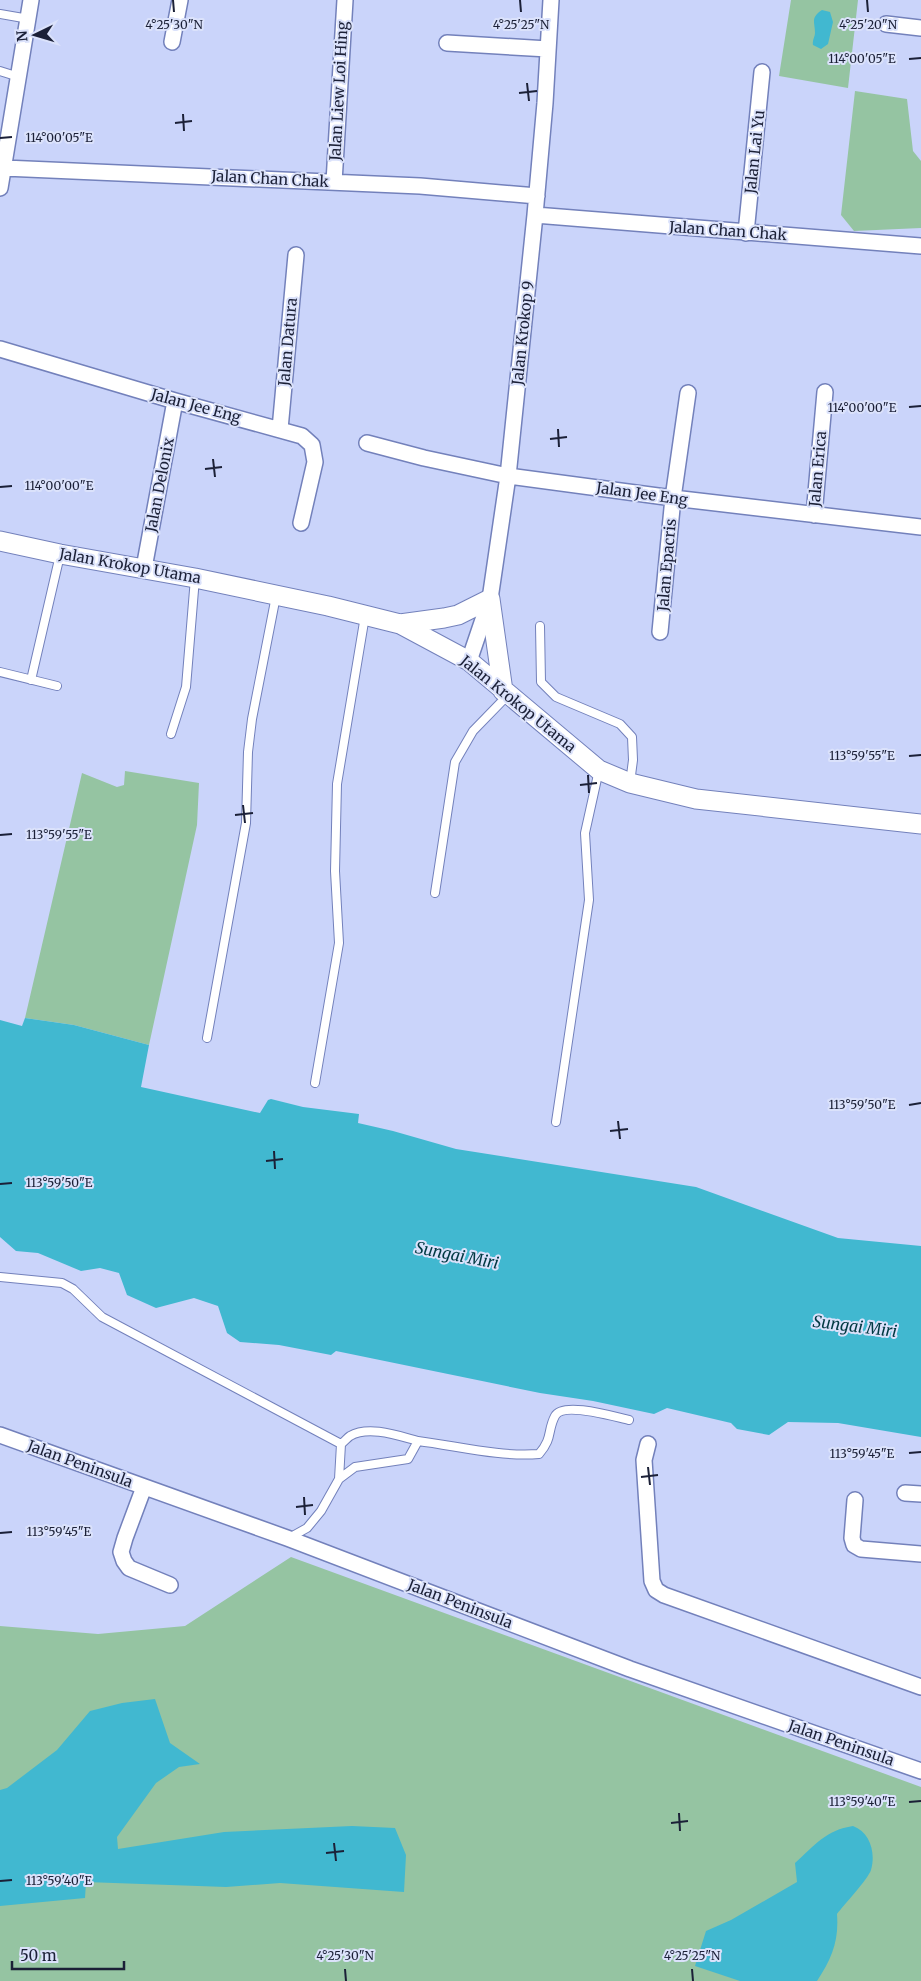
<svg xmlns="http://www.w3.org/2000/svg" width="921" height="1981" font-family="Merriweather,serif">
  <style>
    .green { fill: #95c4a2 }
    .water { fill: #41b8d0 }
    .lines { fill: none; stroke-linecap: round; stroke-linejoin: round }
    .service-casing { stroke: #7381bb; stroke-width: 10 }
    .minor-casing { stroke: #7381bb; stroke-width: 18 }
    .tertiary-casing { stroke: #7381bb; stroke-width: 21 }
    .service { stroke: #fff; stroke-width: 8 }
    .minor { stroke: #fff; stroke-width: 15 }
    .tertiary { stroke: #fff; stroke-width: 19 }
    .ticks { fill: none; stroke: #1b2037; stroke-width: 2 }
    .labels { text-anchor: middle; stroke-width: 4; stroke-linejoin: round; paint-order: stroke }
    .street-label { font-size: 15px; fill: #1b2037; stroke: #dbe2fb }
    .water-label { font-size: 16px; font-style: italic; fill: #003842; stroke: #dbe2fb }
    .ticks-label { font-size: 12px; text-anchor: middle; fill: #1b2037; stroke: #dbe2fb; stroke-width: 4; stroke-linejoin: round; paint-order: stroke }
  </style>
  <rect width="100%" height="100%" fill="#cad4fa"/>
  <path class="green" d="M791,0H858L848,88L779,76Z
    M855,91L907,99L913,151L921,161V228L854,231L841,215Z
    M125,771L199,783L197,825L149,1045L74,1025L25,1018L82,773L117,787L124,785Z
    M291,1557L921,1787V1981H0V1626L98,1634L185,1626Z"/>
  <path class="water" d="M822,10L830,12L833,22L828,44L821,49L813,45C812,40 815,37 815,33C815,22 810,18 822,10Z
    M25,1018L74,1025L149,1045L141,1087L260,1113L268,1100L271,1099L303,1107L359,1114L358,1123L393,1131L456,1149L696,1187L838,1238L921,1246V1437L838,1423L788,1422L769,1435L737,1429L731,1423L667,1408L654,1414L593,1401L540,1393L336,1351L331,1355L279,1345L240,1342L227,1333L218,1306L194,1298L156,1308L127,1295L119,1273L100,1268L81,1271L38,1253L16,1251L0,1237V1020L22,1026Z
    M155,1699L170,1743L200,1764L179,1767L156,1783L117,1837L118,1849L224,1832L352,1826L395,1828L406,1855L404,1892L280,1883L226,1887L86,1882L85,1898L0,1906V1790L7,1788L57,1750L90,1711L122,1703Z
    M853,1826C870,1832 876,1853 871,1870C868,1879 844,1905 837,1914C839,1941 832,1958 817,1981H740L695,1966L706,1931L731,1920L797,1882L795,1863C815,1845 826,1830 853,1826Z"/>
  <g class="lines">
    <defs>
      <path id="service" d="M0,14L29,19
        M0,71L19,77
        M540,626L541,682L556,697L620,724L632,737L633,760L630,783
        M0,672L57,686
        M31,680L60,555
        M171,734L186,687L195,578
        M435,893L455,762L473,731L508,695
        M207,1038L246,823L248,752L252,719L276,596
        M315,1083L339,943L335,871L337,784L365,616
        M556,1122L589,900L585,833L599,770
        M0,1277L62,1283L73,1289L102,1317L341,1444
        M339,1479L341,1444C344,1442 347,1438 350,1436C369,1425 399,1436 418,1441
        M289,1538L307,1528L321,1511L339,1479L355,1467L408,1459L418,1441C458,1446 498,1457 539,1454C553,1438 547,1431 555,1416C563,1401 615,1417 629,1420"/>
      <path id="minor" d="M886,24L921,28
        M172,42L180,0
        M447,43L548,49
        M4,168L420,186L537,196
        M334,182L345,0
        M0,188L31,0
        M535,215L921,246
        M746,233L762,72
        M0,349L175,401L302,436L312,445L315,462L301,523
        M280,429L296,255
        M367,443L424,458L508,476L673,498L921,527
        M814,515L825,392
        M144,568L175,401
        M660,632L673,498L688,393
        M469,661L490,599L508,476L535,215L545,103L551,0
        M0,1435L287,1538L630,1669L921,1771
        M648,1444L644,1460L652,1581L656,1590L664,1595L921,1687
        M144,1487L125,1538L121,1552L124,1561L129,1568L170,1585
        M905,1493L921,1494
        M855,1500L852,1538L854,1545L861,1549L921,1554"/>
      <path id="tertiary" d="M0,541L60,554L195,578L328,606L400,624L469,661L599,770L630,783L696,799L921,824
        M400,624L444,618L458,615L490,599L503,691"/>
    </defs>
    <use href="#service" class="service-casing"/>
    <use href="#minor" class="minor-casing"/>
    <use href="#tertiary" class="tertiary-casing"/>
    <use href="#service" class="service"/>
    <use href="#minor" class="minor"/>
    <use href="#tertiary" class="tertiary"/>
  </g>
  <path class="ticks" d="M173,0L174,12M520,0L521,12M867,0L868,12M909,59L921,58M527,83L529,101M519,93L537,91M183,114L184,131M175,123L192,121M0,138L12,137M909,407L921,406M558,429L559,447M550,439L567,437M213,459L215,477M205,469L222,467M0,487L12,486M909,756L921,755M588,775L589,793M580,785L597,783M243,805L245,823M235,815L253,813M0,835L12,834M909,1105L921,1103M618,1121L620,1139M610,1131L628,1129M274,1151L275,1169M266,1161L283,1159M0,1184L12,1183M909,1453L921,1452M648,1467L650,1485M641,1477L658,1475M304,1497L305,1515M296,1507L313,1505M0,1533L12,1532M909,1802L921,1801M679,1813L680,1831M671,1823L688,1821M334,1843L336,1861M326,1853L344,1851M0,1881L12,1880M345,1969L346,1981M692,1969L693,1981"/>
  <g class="labels">
    <g class="street-label">
      <text transform="translate(339 91) rotate(-87)" y="5">Jalan Liew Loi Hing</text>
      <text transform="translate(755 152) rotate(-84)" y="5">Jalan Lai Yu</text>
      <text transform="translate(270 179) rotate(3)" y="5">Jalan Chan Chak</text>
      <text transform="translate(728 231) rotate(4)" y="5">Jalan Chan Chak</text>
      <text transform="translate(523 333) rotate(-84)" y="5">Jalan Krokop 9</text>
      <text transform="translate(288 342) rotate(-85)" y="5">Jalan Datura</text>
      <text transform="translate(196 406) rotate(15)" y="5">Jalan Jee Eng</text>
      <text transform="translate(818 469) rotate(-85)" y="5">Jalan Erica</text>
      <text transform="translate(160 485) rotate(-79)" y="5">Jalan Delonix</text>
      <text transform="translate(642 494) rotate(8)" y="5">Jalan Jee Eng</text>
      <text transform="translate(667 565) rotate(-85)" y="5">Jalan Epacris</text>
      <text transform="translate(130 566) rotate(10)" y="5">Jalan Krokop Utama</text>
      <text transform="translate(518 704) rotate(39)" y="5">Jalan Krokop Utama</text>
      <text transform="translate(80 1464) rotate(20)" y="5">Jalan Peninsula</text>
      <text transform="translate(460 1604) rotate(21)" y="5">Jalan Peninsula</text>
      <text transform="translate(841 1743) rotate(19)" y="5">Jalan Peninsula</text>
    </g>
    <g class="water-label">
      <text transform="translate(457 1255) rotate(11)" y="6">Sungai Miri</text>
      <text transform="translate(855 1326) rotate(7)" y="6">Sungai Miri</text>
    </g>
  </g>
  <g class="ticks-label">
    <text x="174" y="29">4°25'30"N</text>
    <text x="521" y="29">4°25'25"N</text>
    <text x="868" y="29">4°25'20"N</text>
    <text x="862" y="63">114°00'05"E</text>
    <text x="59" y="142">114°00'05"E</text>
    <text x="862" y="412">114°00'00"E</text>
    <text x="59" y="490">114°00'00"E</text>
    <text x="862" y="760">113°59'55"E</text>
    <text x="59" y="839">113°59'55"E</text>
    <text x="862" y="1109">113°59'50"E</text>
    <text x="59" y="1187">113°59'50"E</text>
    <text x="862" y="1458">113°59'45"E</text>
    <text x="59" y="1536">113°59'45"E</text>
    <text x="862" y="1806">113°59'40"E</text>
    <text x="59" y="1885">113°59'40"E</text>
    <text x="345" y="1960">4°25'30"N</text>
    <text x="692" y="1960">4°25'25"N</text>
  </g>
  <g transform="translate(35 35) rotate(265)" stroke="#dbe2fb" stroke-width="4" paint-order="stroke">
  <path d="M0-4L9 19L0 12L-9 19Z" fill="#1b2037"/>
  <text y="-8" font-size="14" font-weight="bold" text-anchor="middle" fill="#1b2037">N</text>
  </g>
  <path d="M12 1961v8h112v-8" fill="none" stroke="#1b2037" stroke-width="2.5"/>
  <text x="20" y="1961" font-size="15" fill="#1b2037" stroke="#dbe2fb" stroke-width="4" paint-order="stroke">50 m</text>
</svg>
